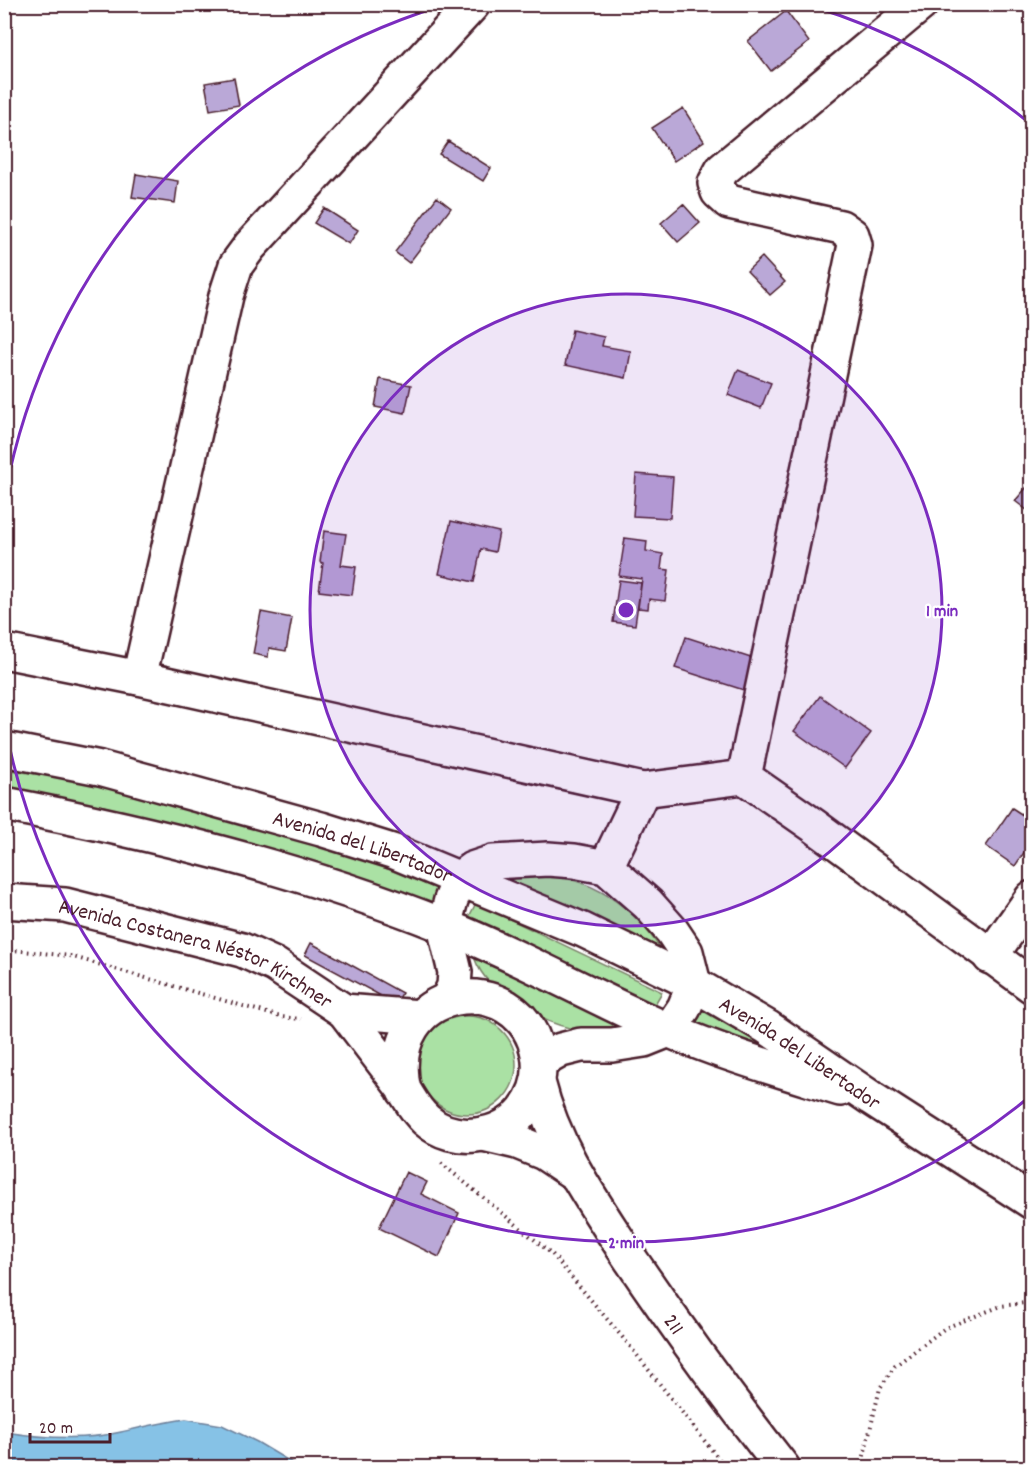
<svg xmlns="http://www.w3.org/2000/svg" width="1036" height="1472" font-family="Dekko,sans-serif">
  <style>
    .green { fill: #aae1a4; stroke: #7a8068; stroke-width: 1.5 }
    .water { fill: #86c2e6; stroke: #6e819b; stroke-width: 1.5 }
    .building { fill: #baa8d7; stroke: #4a1f2b; stroke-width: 1.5 }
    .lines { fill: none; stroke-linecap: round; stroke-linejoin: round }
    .minor-casing { stroke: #4a1f2b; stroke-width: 38 }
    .major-casing { stroke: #4a1f2b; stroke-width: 38 }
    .path { stroke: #4a1f2b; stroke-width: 4; stroke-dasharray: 1.5 4.5; stroke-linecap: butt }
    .minor { stroke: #fff; stroke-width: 33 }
    .major { stroke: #fff; stroke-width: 33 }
    .ring { fill: none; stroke: #7b2cbf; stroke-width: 3 }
    .labels { text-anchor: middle; stroke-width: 4.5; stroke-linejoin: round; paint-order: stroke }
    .street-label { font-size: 22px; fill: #4a1f2b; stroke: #fff }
    .centre { fill: #7b2cbf; stroke: #fff; stroke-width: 3 }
    .ring-label { font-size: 18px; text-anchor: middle; font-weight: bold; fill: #7b2cbf; stroke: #fff; stroke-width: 4.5; stroke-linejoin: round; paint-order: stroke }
  </style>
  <rect width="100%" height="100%" fill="#fff"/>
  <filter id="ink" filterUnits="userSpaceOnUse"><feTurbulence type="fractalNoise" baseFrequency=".0167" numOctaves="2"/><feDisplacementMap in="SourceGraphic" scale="12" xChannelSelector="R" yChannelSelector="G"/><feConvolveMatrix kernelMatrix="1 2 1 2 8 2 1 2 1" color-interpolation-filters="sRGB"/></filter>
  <g filter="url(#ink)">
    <path class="green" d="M4,769L92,783L318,841L440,890L433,905L312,861L103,806L5,789Z
      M512,874C523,875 534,874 544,875C600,879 641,914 668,961L495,880Z
      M476,903L662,992L655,1004L469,917Z
      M473,952L634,1028C613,1031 594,1034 573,1029C538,1021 480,990 473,952Z
      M698,1008L800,1067L690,1022Z
      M418 1065a49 49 0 1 1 98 0a49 49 0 1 1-98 0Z"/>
    <path class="water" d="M186,1419L222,1425L257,1442L299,1467H5V1432C43,1438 83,1441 121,1432C143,1427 164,1422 186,1419Z"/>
    <path class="building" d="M786,11L809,42L771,71L748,41Z
      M234,78L239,105L210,110L205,83Z
      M683,108L704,141L674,161L652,128Z
      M448,141L491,168L483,181L439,154Z
      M136,174L178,181L175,203L132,197Z
      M437,197L451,208L409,263L395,252Z
      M683,204L700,223L678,242L661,223Z
      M324,208L358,230L349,244L314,223Z
      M762,257L785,282L770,295L747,271Z
      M572,330L604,337L602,346L631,351L626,378L565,365Z
      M738,370L771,383L761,408L728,395Z
      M380,379L411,385L405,413L375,407Z
      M636,474L673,477L670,518L633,516Z
      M1032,481V514L1015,501Z
      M451,521L499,532L495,552L481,549L474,582L439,574Z
      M324,531L346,534L341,565L356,567L352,595L319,591L323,563L320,562Z
      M625,538L647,541L646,551L663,554L661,569L669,570L665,601L649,599L648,609L638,608L642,579L619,576Z
      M619,580L641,583L635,625L613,622Z
      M261,612L292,618L286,651L269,648L268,657L253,654Z
      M686,637L757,660L747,691L675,668Z
      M820,696L871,733L845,768L794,731Z
      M1012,808L1032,821V856L1025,851L1015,866L986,846Z
      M311,943L402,993L396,1004L305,955Z
      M406,1172L427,1182L421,1194L459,1213L439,1257L379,1228Z"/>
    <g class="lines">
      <defs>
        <g id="minor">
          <path d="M4,651L139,678L643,790L744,777L813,825L1032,986"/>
          <path d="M139,678L226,296L236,265L250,246L473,4"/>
          <path d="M744,777L855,245L852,235L841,227L729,202L718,192L715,183L722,170L921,4"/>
          <path d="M606,867L643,790"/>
          <path id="s1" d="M4,901L65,905L242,950L275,965L344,1011L420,1017"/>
          <path d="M990,957L1032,898"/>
          <path d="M448,999L454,986L455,972L444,926L451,900L460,878L472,869L493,862L548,859L574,861L606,867L648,904L672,931L686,952L694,984L684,1008L669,1030L644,1040L612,1045H581L561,1050L540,1062"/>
          <path d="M344,1011C363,1036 383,1062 402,1087C410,1099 415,1110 426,1120C454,1145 501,1138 524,1110C536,1094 542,1074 538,1054C520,964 380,983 404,1091"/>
          <path id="s2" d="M538,1082C554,1146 590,1197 625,1251C675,1325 727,1397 783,1468"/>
          <path d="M483,1134L517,1142L544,1153L574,1173"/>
        </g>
        <g id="major">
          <path id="s3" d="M4,749L100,768L321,829L395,852L583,930L694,984L767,1027L871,1098L1032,1202"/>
          <path d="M4,804C153,833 301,869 442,925C519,955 592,997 668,1030C724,1054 783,1071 840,1089"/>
        </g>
      </defs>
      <use href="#minor" class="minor-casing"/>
      <use href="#major" class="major-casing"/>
      <path class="path" d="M4,949L70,956L281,1017L301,1019
        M441,1163L552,1254L629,1345L726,1468
        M861,1468L880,1388L895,1366L945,1328L1001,1306L1032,1302"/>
      <use href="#minor" class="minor"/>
      <use href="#major" class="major"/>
    </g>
  </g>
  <circle cx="626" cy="610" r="316" fill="#7b2cbf" fill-opacity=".12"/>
  <g class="ring">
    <circle cx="626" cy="610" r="316"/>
    <path d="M1028 1098A632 632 0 0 1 5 725M5 495A632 632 0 0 1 441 6M811 6A632 632 0 0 1 1028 122"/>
  </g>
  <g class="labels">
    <g class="street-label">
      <text dy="8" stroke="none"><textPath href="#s3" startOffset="372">Avenida del Libertador</textPath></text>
      <text dy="8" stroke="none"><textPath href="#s1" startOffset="201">Avenida Costanera Néstor Kirchner</textPath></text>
      <text dy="8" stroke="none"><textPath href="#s3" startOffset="858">Avenida del Libertador</textPath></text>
      <text dy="8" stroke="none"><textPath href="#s2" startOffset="279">211</textPath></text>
    </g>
  </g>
  <circle cx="626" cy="610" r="9" class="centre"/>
  <g class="ring-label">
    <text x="942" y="616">1 min</text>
    <text x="626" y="1248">2 min</text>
  </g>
  <rect width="1036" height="1472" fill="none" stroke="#fff" stroke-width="24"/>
  <rect x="12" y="12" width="1012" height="1448" fill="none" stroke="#4a1f2b" stroke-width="2" filter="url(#ink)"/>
  <path d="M30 1433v9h80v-9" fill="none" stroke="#4a1f2b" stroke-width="3"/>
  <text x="39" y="1433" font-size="18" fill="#4a1f2b" stroke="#ffffff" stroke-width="4.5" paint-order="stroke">20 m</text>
</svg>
